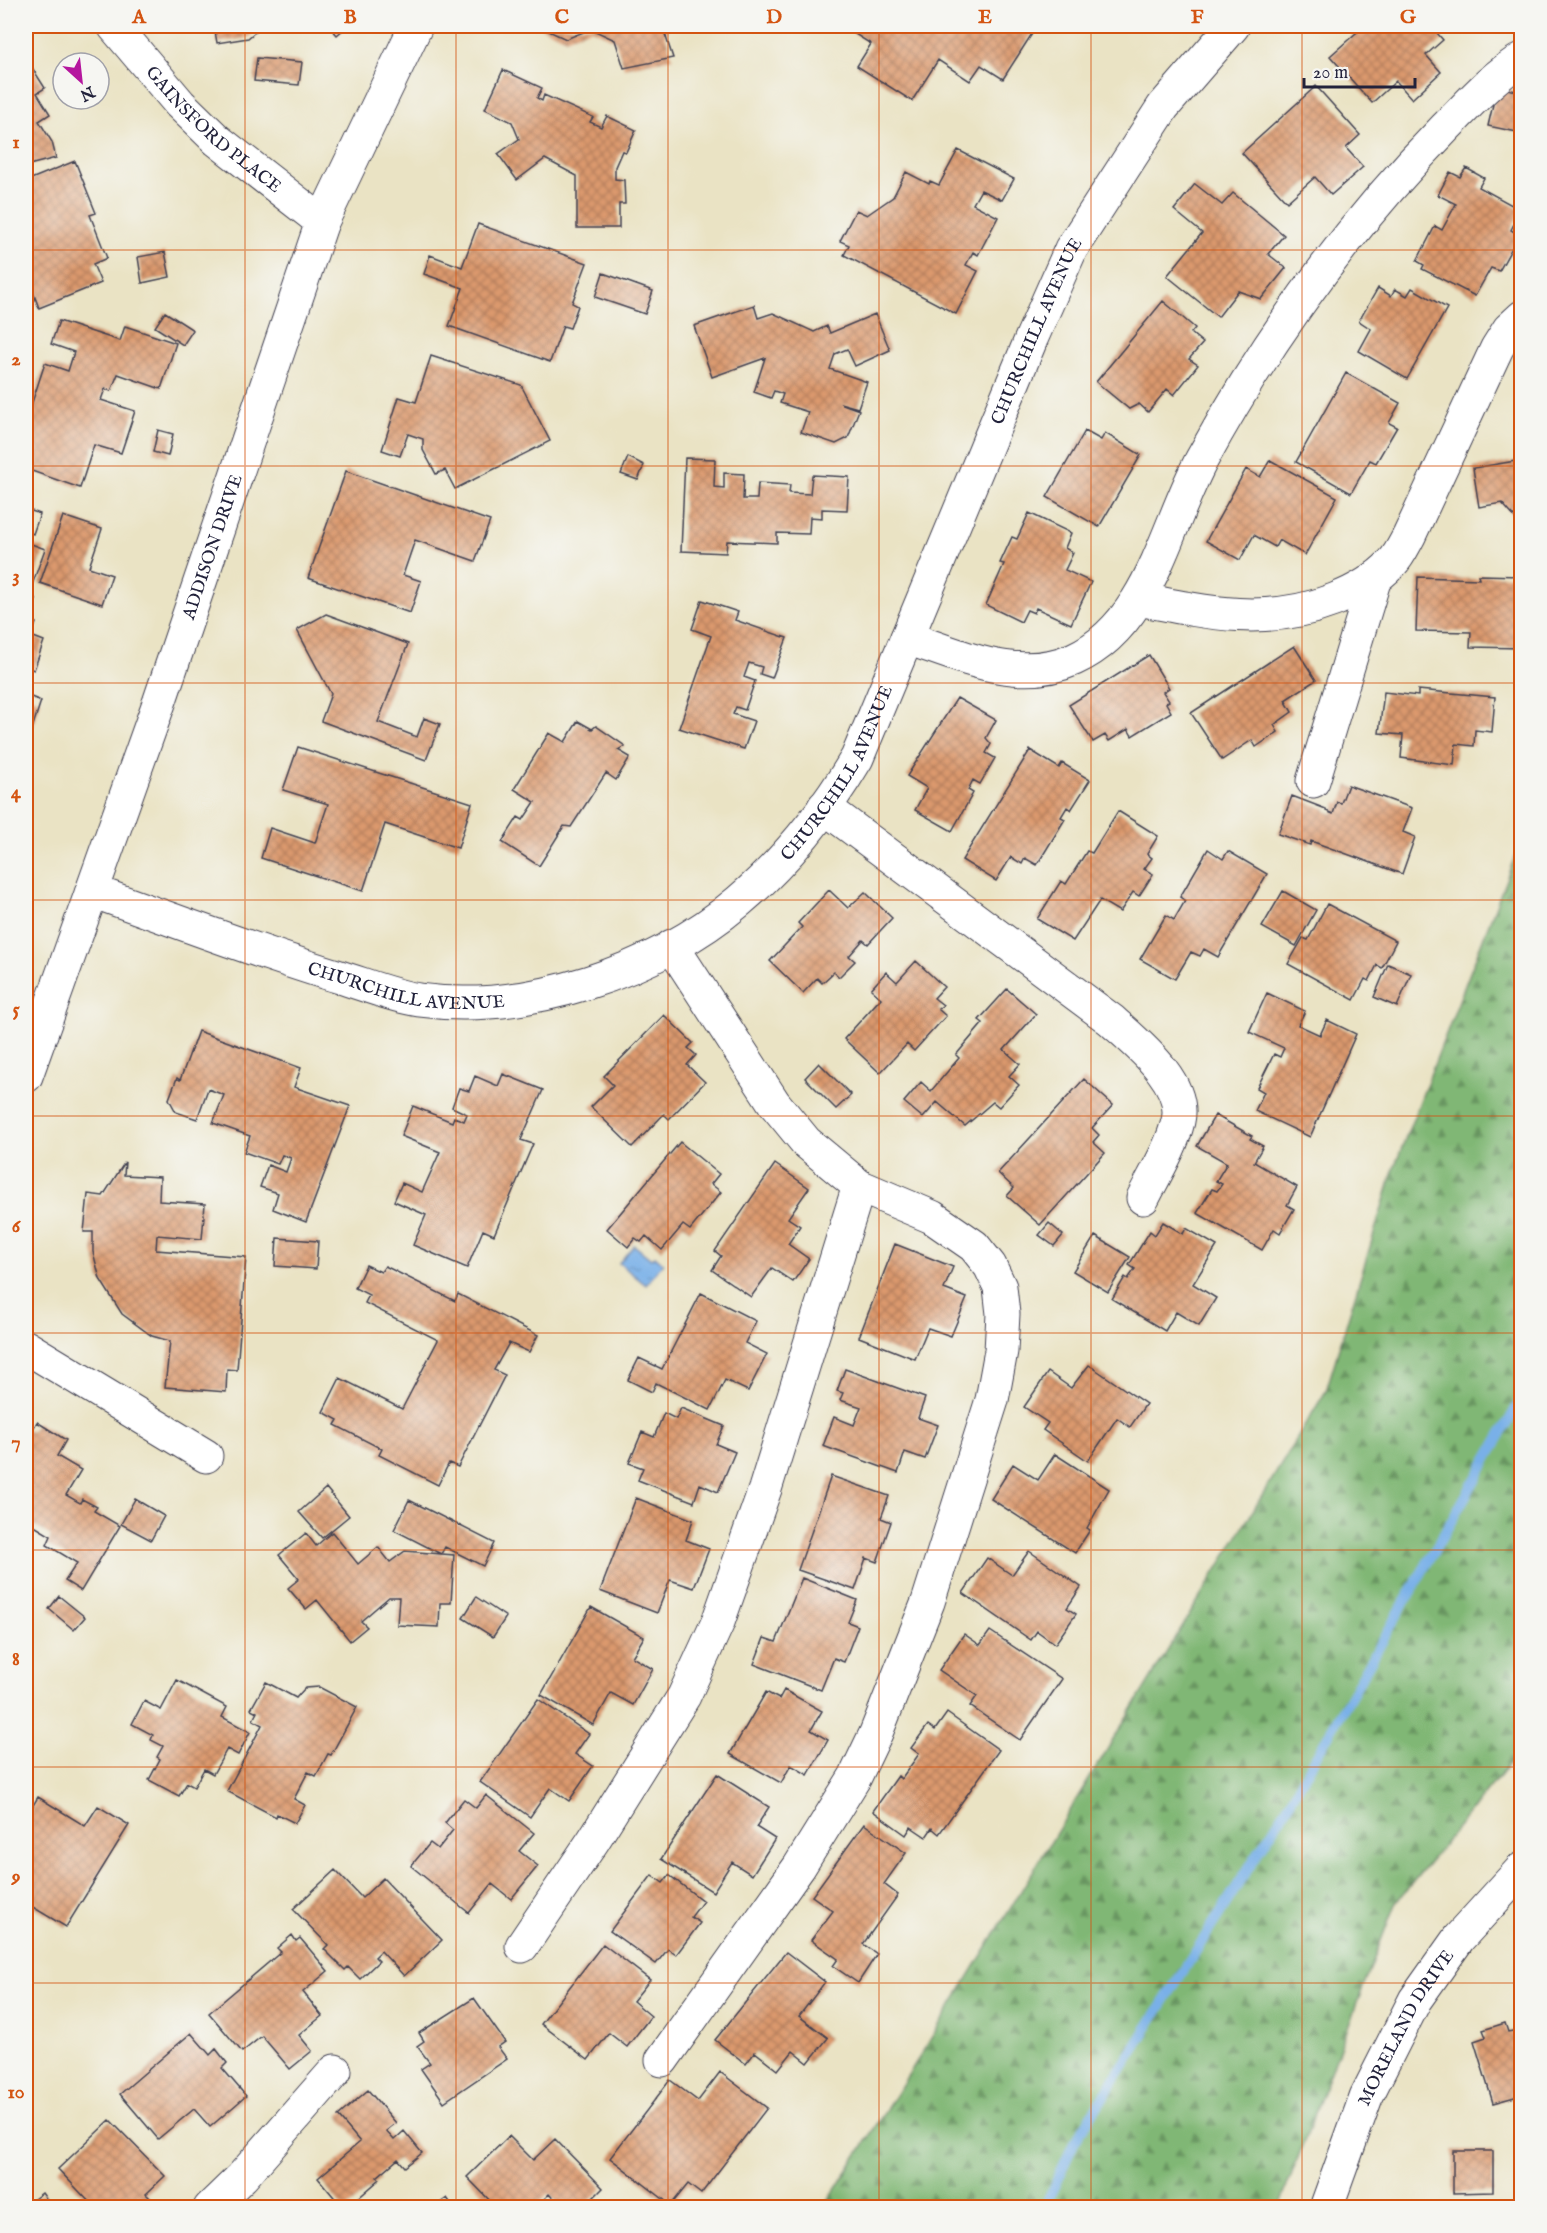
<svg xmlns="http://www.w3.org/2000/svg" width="1547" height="2233" font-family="'IM FELL English',serif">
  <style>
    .forest { fill: url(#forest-firs); stroke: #516c58; stroke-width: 1.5 }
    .water { fill: url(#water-ripples); stroke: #4e6992; stroke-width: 1.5 }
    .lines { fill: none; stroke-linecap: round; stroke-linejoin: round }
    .stream { stroke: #79b0e8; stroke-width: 10 }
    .building { fill: url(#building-cross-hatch) }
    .minor-casing { stroke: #403f50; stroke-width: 35 }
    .minor { stroke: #fff; stroke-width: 33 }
    .grid { fill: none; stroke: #d45411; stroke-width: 1.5; stroke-opacity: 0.55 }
    .labels { text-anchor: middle; stroke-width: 4.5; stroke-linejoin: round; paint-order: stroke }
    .street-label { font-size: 18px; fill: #22223b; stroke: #f6f6f2 }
    .neatline { fill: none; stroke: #d45411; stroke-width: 2 }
    .grid-label { font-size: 20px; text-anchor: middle; font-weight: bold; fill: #d45411 }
  </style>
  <defs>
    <pattern id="forest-firs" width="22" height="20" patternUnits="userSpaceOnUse" patternTransform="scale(1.5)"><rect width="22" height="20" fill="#80b774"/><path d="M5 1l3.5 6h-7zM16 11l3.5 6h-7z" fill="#689460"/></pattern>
    <pattern id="water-ripples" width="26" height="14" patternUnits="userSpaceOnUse" patternTransform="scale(1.5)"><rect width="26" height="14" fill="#79b0e8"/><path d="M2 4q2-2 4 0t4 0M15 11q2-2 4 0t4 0" fill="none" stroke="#638fbd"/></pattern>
    <pattern id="building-cross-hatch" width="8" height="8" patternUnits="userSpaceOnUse" patternTransform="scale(1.5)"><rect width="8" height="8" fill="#db996d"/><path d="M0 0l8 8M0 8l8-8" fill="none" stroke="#b17c5b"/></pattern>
  </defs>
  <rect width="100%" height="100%" fill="#f6f6f2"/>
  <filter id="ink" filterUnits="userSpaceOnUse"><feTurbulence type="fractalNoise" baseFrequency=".0167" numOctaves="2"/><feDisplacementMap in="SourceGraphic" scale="12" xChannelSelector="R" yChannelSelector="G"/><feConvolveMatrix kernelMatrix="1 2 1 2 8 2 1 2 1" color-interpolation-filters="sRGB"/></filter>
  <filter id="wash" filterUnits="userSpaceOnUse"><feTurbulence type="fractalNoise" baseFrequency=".008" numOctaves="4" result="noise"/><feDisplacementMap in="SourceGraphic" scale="24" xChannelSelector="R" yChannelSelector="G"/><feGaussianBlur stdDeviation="1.35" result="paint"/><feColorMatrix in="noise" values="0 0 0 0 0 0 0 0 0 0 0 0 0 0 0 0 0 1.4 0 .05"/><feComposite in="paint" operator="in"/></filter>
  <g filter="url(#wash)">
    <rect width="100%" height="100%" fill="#eae3c4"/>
    <path class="forest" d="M1521,841L1522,1744L1519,1752L1395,1904L1279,2207H824L919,2058L1326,1391L1394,1168Z"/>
    <path class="water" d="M634,1245L651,1259L655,1256L663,1263L646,1285L619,1263Z"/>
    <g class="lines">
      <path class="stream" d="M1044,2208L1074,2143L1283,1814L1522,1398"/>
    </g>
    <g id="blocks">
      <path class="building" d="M214,26H262L248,38L217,43Z
        M329,26H342L345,28L337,35Z
        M538,26H670L665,34L673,58L624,68L615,40L591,29L566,39Z
        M849,26H1037L1003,79L981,65L970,81L938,60L912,101L857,66L871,44L847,29Z
        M1364,26H1431L1443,40L1426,55L1441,72L1412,99L1396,81L1372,103L1330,56Z
        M257,58L302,62L299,85L254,81Z
        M31,66L45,88L37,93L50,114L39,121L52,142L56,158L29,165L26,151V70Z
        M503,70L542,88L537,98L542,101L544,95L593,117L590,122L601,127L607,116L636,130L626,152L622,151L615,167V179L624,180L625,204H619V228H577V176L545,159L517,180L498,154L519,139L512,122L485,109Z
        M1316,86L1360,135L1346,148L1363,167L1331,195L1315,177L1287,202L1242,153Z
        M1497,87L1522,92V133L1488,126Z
        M958,150L1014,179L1002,200L981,190L973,204L998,217L978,255L973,252L966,265L978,271L956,314L844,255L849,245L840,241L856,210L867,215L893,197L906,172L929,184L930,181L939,185Z
        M75,161L96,213L90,215L107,258L93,264L101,283L39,308L26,273V181Z
        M1466,168L1484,178L1479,187L1521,210L1511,230L1519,235L1499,271L1491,268L1475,296L1422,269L1424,265L1417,261L1435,226L1442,230L1456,204L1438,195L1450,172L1460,177Z
        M1195,184L1222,205L1233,193L1284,235L1268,254L1286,268L1261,299L1238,291L1218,317L1167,276L1202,233L1174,210Z
        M478,224L587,263L572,303L578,306L570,328L563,326L550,362L449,326L463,288L424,274L430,255L462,267Z
        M165,252L170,277L142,283L138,257Z
        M603,273L653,291L645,314L595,297Z
        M1378,288L1391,296L1395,289L1407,296L1412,288L1447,308L1407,379L1359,351L1371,329L1359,321Z
        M1163,301L1195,328L1191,333L1203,343L1189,359L1198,365L1174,395L1167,389L1148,412L1139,404L1129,409L1096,382Z
        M754,305L758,318L773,313L814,332L827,326L830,333L875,314L890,350L855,366L847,349L835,354L830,369L867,382L858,408L840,403L859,410L848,438L836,444L801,432L808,412L780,403L783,394L774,391L771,398L754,392L765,358L712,377L694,326Z
        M165,312L193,330L183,345L155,327Z
        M59,321L120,341L125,326L176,343L161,389L118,374L111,391L105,389L101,400L135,411L121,453L94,445L80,488L26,469V454L32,435L26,433V421L45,363L68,371L74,352L51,344Z
        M431,356L521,385L550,441L455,489L445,470L436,474L423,450V439L408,434L400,456L382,450L399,397L416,402Z
        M1346,373L1400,403L1389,423L1397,427L1376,463L1370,460L1351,493L1296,462Z
        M158,430L173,434L168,456L153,452Z
        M1085,431L1101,440L1105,433L1141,455L1099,527L1047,497Z
        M628,457L644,465L638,480L621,474Z
        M685,458L715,459L714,487L724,488V473L744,474L743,499H757L758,483L790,485L789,493L810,494L812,475L849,477L847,510L822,509V518L810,517L809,534L777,533V543L727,541L726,553L681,551Z
        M1270,460L1337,497L1305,555L1279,540L1275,547L1254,535L1240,560L1206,541L1246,469L1260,477Z
        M1522,460V518L1516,519L1502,503L1479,507L1473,468Z
        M346,471L490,521L475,561L415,540L403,575L421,581L410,613L308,578Z
        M26,509L40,514L33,534L26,531Z
        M1029,513L1071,533L1065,548L1073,553L1065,570L1091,582L1071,624L1036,608L1034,613L1027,610L1021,622L986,605L1004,564L1000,563L1012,537L1017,539Z
        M63,516L102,529L89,567L112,575L102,604L40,583Z
        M26,542L45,549L28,596L36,599L28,620L36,623L31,636L44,641L34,670L26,667Z
        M1478,575L1522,576V648L1470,647L1471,632L1416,631L1418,577L1479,579Z
        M702,600L738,612L735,620L787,638L772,678L760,674L762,667L749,663L744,677L755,681L745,710L736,707L733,714L754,721L744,749L679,728L711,636L692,629Z
        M326,614L408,644L378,722L417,737L424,718L440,724L426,760L321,721L331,694L297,630Z
        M1294,646L1316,680L1285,700L1292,712L1274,725L1278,732L1256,747L1252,740L1222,760L1191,713Z
        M1149,655L1169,688L1163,692L1169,701L1166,703L1171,712L1132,736L1128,729L1109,741L1105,735L1093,742L1069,705Z
        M1418,690L1495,697L1492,732L1475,730L1474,746L1456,744L1454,765L1401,758L1403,735L1379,733L1384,692L1418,696Z
        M26,695L41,701L26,747Z
        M957,698L996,720L986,738L991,744L986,753L995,758L980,784L973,780L968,790L973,793L952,831L915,810L927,788L907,776Z
        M578,721L592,729L596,726L625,746L618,750L630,757L616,780L606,773L571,827L564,826L539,866L502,842L518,817L523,820L535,802L514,789L549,733L565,742Z
        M298,747L472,803L458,848L385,824L363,891L261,858L270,828L315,843L328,804L283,790Z
        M1030,750L1059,768L1062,763L1090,780L1071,810L1067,807L1061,817L1065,819L1037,865L1025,858L1022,864L1011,857L996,881L962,860Z
        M1348,785L1412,808L1403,832L1415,837L1402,874L1311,841L1310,845L1278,834L1292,796L1326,809V811L1333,814L1337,802L1341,803Z
        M1118,811L1158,836L1147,854L1152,858L1144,869L1153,874L1139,896L1133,892L1120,912L1100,900L1073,941L1037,919L1061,881L1066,884L1087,851L1092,853Z
        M1208,849L1223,859L1228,851L1267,874L1218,957L1204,949L1200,956L1191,952L1175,979L1140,959L1166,915L1174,920L1185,901L1180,897Z
        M829,890L848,908L865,892L892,918L868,944L863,940L849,956L855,961L839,977L834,972L822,983L817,978L803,993L770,961L802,927L798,923Z
        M1283,891L1316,910L1296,946L1262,927Z
        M1327,904L1396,941L1382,968L1377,965L1369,981L1365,979L1354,1000L1288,964L1303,938L1308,940Z
        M916,961L944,987L934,998L943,1005L938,1009L946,1016L914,1051L907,1044L880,1073L844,1039L881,998L871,989L886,972L897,982Z
        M1388,964L1411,974L1397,1007L1374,997Z
        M1007,989L1036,1014L1004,1050L1020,1064L1009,1076L1019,1085L999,1107L993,1102L965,1126L937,1102L923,1118L904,1102L921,1082L931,1091L959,1058L956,1055L983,1023L979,1020Z
        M1267,993L1305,1011L1298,1025L1320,1035L1327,1020L1356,1034L1310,1137L1255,1111L1264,1092L1257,1088L1274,1054L1280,1057L1284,1048L1249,1032Z
        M664,1015L693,1043L688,1048L696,1055L687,1065L705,1082L669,1119L664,1114L632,1147L591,1107L613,1085L604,1076Z
        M198,1031L301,1068L294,1087L350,1106L306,1222L273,1209L278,1193L260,1187L268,1165L286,1172L291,1158L282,1155L278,1164L244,1152L250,1136L213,1123L224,1095L208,1089L197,1119L176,1112L169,1099L177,1078L180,1080Z
        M819,1063L851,1095L836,1109L805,1078Z
        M503,1074L543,1090L521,1140L533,1144L494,1235L483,1230L467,1268L413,1245L426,1215L394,1201L402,1183L422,1192L440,1152L401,1136L413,1106L452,1122L454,1117L464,1121L467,1114L452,1107L459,1088L469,1091L475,1076L498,1086Z
        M1084,1079L1113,1105L1092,1128L1099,1135L1093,1142L1105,1153L1040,1225L1007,1196L1014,1188L998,1173Z
        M1215,1115L1252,1136L1250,1139L1263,1146L1254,1162L1297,1187L1287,1205L1294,1209L1280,1233L1274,1229L1262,1250L1197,1213L1212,1189L1217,1191L1222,1184L1216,1181L1227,1163L1197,1146Z
        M680,1142L719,1174L711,1184L721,1192L690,1230L683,1225L662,1250L646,1236L641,1242L635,1238L628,1247L607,1229Z
        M125,1162L124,1175L160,1177L159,1201L205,1204L202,1239L157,1235L156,1250L246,1257L237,1370L227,1369L226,1392L165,1387L170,1341L152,1336L122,1314L100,1279L93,1252V1232H84L88,1194L103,1196Z
        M775,1164L809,1188L788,1218L800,1226L788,1244L809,1259L793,1282L772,1268L751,1297L712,1270L721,1256L715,1251Z
        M1163,1222L1183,1234L1186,1228L1217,1246L1193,1284L1216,1298L1199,1326L1176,1312L1165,1331L1112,1299L1125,1277L1128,1279L1135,1269L1129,1265L1150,1231L1155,1235Z
        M1049,1223L1063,1235L1054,1246L1039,1235Z
        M1095,1236L1130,1257L1108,1292L1073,1271Z
        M277,1238L318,1241L316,1269L275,1266Z
        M895,1244L953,1267L944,1289L967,1298L951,1336L928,1328L915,1359L859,1337Z
        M366,1265L381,1272L385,1266L455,1301L458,1294L538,1335L529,1352L509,1343L494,1370L505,1375L458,1467L449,1463L438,1485L379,1455L382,1449L335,1425L338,1420L323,1412L340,1378L402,1409L438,1340L365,1303L369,1295L355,1288Z
        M701,1293L756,1321L745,1343L767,1354L748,1391L725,1380L710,1410L656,1383L652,1392L628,1380L639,1358L662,1369Z
        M1089,1365L1146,1404L1130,1427L1117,1418L1088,1461L1043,1430L1048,1423L1024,1407L1048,1372L1071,1388Z
        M845,1369L925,1398L918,1418L938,1425L925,1459L905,1452L898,1473L823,1446L834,1417L854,1425L861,1407L840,1400L843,1393L837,1391Z
        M681,1408L724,1426L716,1444L735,1452L718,1492L700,1484L694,1502L638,1480L643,1468L629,1463L642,1432L654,1437L664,1413L676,1419Z
        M37,1422L66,1440L57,1456L81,1470L66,1495L80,1503L82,1499L97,1507L94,1511L120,1526L81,1591L65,1581L77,1563L47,1545L51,1536L26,1521V1429L31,1432Z
        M1055,1454L1109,1489L1087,1528L1090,1530L1075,1553L991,1499L1013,1464L1038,1480Z
        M831,1476L889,1496L881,1518L891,1522L877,1562L866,1558L855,1590L798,1570Z
        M326,1488L349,1516L322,1538L299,1512Z
        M636,1498L693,1520L686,1540L709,1549L694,1588L670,1580L657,1613L600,1591Z
        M135,1499L164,1516L151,1540L121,1524Z
        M409,1500L494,1543L483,1566L445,1547L441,1554L394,1530Z
        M332,1532L358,1564L378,1547L390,1562L405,1551L454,1555L451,1603H440L439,1627L397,1625L399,1597H389L361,1621L367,1627L350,1641L317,1600L306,1609L288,1588L299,1579L279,1555L306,1533L316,1546Z
        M1029,1551L1081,1587L1067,1608L1076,1614L1055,1644L1037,1631L1031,1640L963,1593L987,1558L1012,1575Z
        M802,1578L857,1600L848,1622L858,1626L844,1662L834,1658L821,1690L754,1664L764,1638L776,1642Z
        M59,1596L85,1617L74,1630L49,1609Z
        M476,1597L506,1617L493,1637L463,1618Z
        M591,1607L644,1637L632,1657L653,1669L633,1705L611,1693L593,1725L541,1695Z
        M990,1631L1062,1679L1020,1740L970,1706L977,1696L939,1670L964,1634L980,1645Z
        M177,1680L227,1707L222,1717L250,1732L238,1755L227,1749L213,1774L204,1769L194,1787L187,1783L179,1796L149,1780L160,1759L157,1757L163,1746L151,1740L153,1735L132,1724L144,1701L161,1710Z
        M266,1682L296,1698L305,1688L319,1687L357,1707L331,1755L328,1754L316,1776L308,1772L294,1799L305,1805L295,1823L277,1814L276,1817L227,1791L262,1725L253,1720L257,1712L251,1709Z
        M784,1690L822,1711L811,1730L828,1740L808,1775L791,1765L781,1783L730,1754L766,1692L779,1699Z
        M538,1699L589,1734L575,1754L593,1766L569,1801L550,1788L530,1817L480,1782Z
        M947,1713L999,1750L939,1834L932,1828L926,1837L911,1827L906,1835L873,1811L898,1776L901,1779L919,1754L911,1748L928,1725L935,1730Z
        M717,1774L769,1807L756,1827L775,1839L752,1875L732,1862L713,1892L661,1859Z
        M486,1795L534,1833L519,1851L538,1866L511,1899L492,1884L469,1913L411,1866L430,1843L438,1849L453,1830L445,1823L464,1799L476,1808Z
        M38,1797L85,1826L98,1806L129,1825L66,1927L26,1903V1817Z
        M864,1824L906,1853L884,1884L898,1895L863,1944L877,1954L858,1983L833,1966L838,1959L811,1940L833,1911L812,1896Z
        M335,1870L362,1898L383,1878L442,1940L404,1976L381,1951L375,1957L379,1961L360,1979L348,1967L345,1970L324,1949L328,1945L293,1909Z
        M652,1875L663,1883L669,1875L703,1901L691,1917L700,1923L676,1955L668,1949L656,1964L610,1931Z
        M292,1935L296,1941L300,1938L328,1971L303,1992L322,2016L299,2035L312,2051L290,2069L262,2036L242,2052L209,2013L281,1952L277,1948Z
        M603,1944L650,1980L633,2001L651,2016L627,2047L609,2033L588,2060L541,2024Z
        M786,1952L825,1982L799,2016L828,2038L808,2063L793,2051L778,2070L755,2052L746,2064L715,2040Z
        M474,1998L505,2042L498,2047L507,2059L444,2102L421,2069L430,2063L417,2046L424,2041L419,2033Z
        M1505,2023L1508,2032L1522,2029V2095L1493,2103L1474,2041L1486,2037L1483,2030Z
        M191,2033L210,2055L216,2049L227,2063L222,2068L246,2096L210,2127L194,2109L158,2139L120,2094Z
        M720,2072L767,2108L701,2194L688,2184L671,2205L610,2158L670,2080L698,2101Z
        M368,2090L396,2123L386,2131L394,2140L404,2131L422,2153L405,2167L398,2159L377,2177L380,2179L347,2208H343L318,2178L360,2142L338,2116Z
        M110,2120L165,2176L146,2194L154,2202L148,2208H95L58,2169Z
        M509,2136L533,2160L555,2139L603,2188L583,2208H562L549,2194L535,2208H497L467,2177Z
        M1453,2151H1493V2192L1453,2193Z
        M42,2193L53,2208H26V2205Z
        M447,2198L454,2208H433Z"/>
    </g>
  </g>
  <g filter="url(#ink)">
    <use href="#blocks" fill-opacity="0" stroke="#403f50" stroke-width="1.5"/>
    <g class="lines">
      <defs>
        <g id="minor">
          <path id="s1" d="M114,26L180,104L217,140L322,222"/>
          <path d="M1139,599C1207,613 1267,626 1334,600C1355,592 1376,580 1392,563C1399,556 1404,545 1409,536L1497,348L1509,329L1522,317"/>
          <path d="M907,638C962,656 1018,684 1074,659C1150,625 1166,525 1202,459C1268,338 1349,226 1445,128C1469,104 1493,76 1522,59"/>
          <path d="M1313,781L1375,578"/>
          <path d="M824,807L1111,1020C1136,1043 1187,1082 1178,1121C1172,1147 1155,1174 1143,1198"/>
          <path id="s2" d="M92,891C174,920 256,952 340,977C366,985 392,996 419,1000C526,1015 657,971 739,901C787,860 825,812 857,758L1032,337L1071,249L1163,107L1233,26"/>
          <path id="s3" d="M26,1076L159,703L322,222L416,26"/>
          <path d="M26,1347L206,1456"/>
          <path d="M522,1946L593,1841L684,1696L718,1622L765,1489L859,1186"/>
          <path d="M662,2060L799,1867L855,1777L876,1733L928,1602L992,1400L1001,1351L1003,1314L1000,1287L990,1266L974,1246L932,1217L859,1186L806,1142L774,1103L672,946"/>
          <path d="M210,2208L242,2177L335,2071"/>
          <path id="s4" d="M1326,2208L1366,2097L1415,2000L1459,1938L1522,1869"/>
        </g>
      </defs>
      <use href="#minor" class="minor-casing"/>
      <use href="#minor" class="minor"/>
    </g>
  </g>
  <path class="grid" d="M245,26V2208M456,26V2208M668,26V2208M879,26V2208M1091,26V2208M1302,26V2208M26,250H1522M26,466H1522M26,683H1522M26,900H1522M26,1116H1522M26,1333H1522M26,1550H1522M26,1767H1522M26,1983H1522"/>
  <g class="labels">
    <g class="street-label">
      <text dy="6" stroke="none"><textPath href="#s1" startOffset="144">GAINSFORD PLACE</textPath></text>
      <text dy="6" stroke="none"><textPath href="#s2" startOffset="1338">CHURCHILL AVENUE</textPath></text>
      <text dy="6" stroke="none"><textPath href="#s3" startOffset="561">ADDISON DRIVE</textPath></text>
      <text dy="6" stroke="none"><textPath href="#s2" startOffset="852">CHURCHILL AVENUE</textPath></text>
      <text dy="6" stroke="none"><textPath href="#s2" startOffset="330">CHURCHILL AVENUE</textPath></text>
      <text dy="6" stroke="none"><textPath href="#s4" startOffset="198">MORELAND DRIVE</textPath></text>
    </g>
  </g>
  <rect width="1547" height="2233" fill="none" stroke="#f6f6f2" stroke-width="66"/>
  <g transform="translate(81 81) rotate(153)"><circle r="28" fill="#f6f6f2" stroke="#a1a1a9" stroke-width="1.5"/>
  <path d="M0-4.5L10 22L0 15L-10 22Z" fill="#b5179e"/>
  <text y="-9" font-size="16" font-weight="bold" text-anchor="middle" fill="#22223b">N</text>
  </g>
  <path d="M1304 78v9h111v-9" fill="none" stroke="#22223b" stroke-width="3"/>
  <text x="1313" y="78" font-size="18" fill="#22223b" stroke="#f6f6f2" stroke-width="4.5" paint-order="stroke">20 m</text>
  <rect x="33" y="33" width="1481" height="2167" class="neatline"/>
  <g class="grid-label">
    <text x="139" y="23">A</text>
    <text x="350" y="23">B</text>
    <text x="562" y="23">C</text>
    <text x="774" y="23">D</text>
    <text x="985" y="23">E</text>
    <text x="1197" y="23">F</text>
    <text x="1408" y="23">G</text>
    <text x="16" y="148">1</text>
    <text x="16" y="365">2</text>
    <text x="16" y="582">3</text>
    <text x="16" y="798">4</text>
    <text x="16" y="1015">5</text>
    <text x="16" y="1232">6</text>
    <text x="16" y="1448">7</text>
    <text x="16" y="1665">8</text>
    <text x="16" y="1882">9</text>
    <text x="16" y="2098">10</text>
  </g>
</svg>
